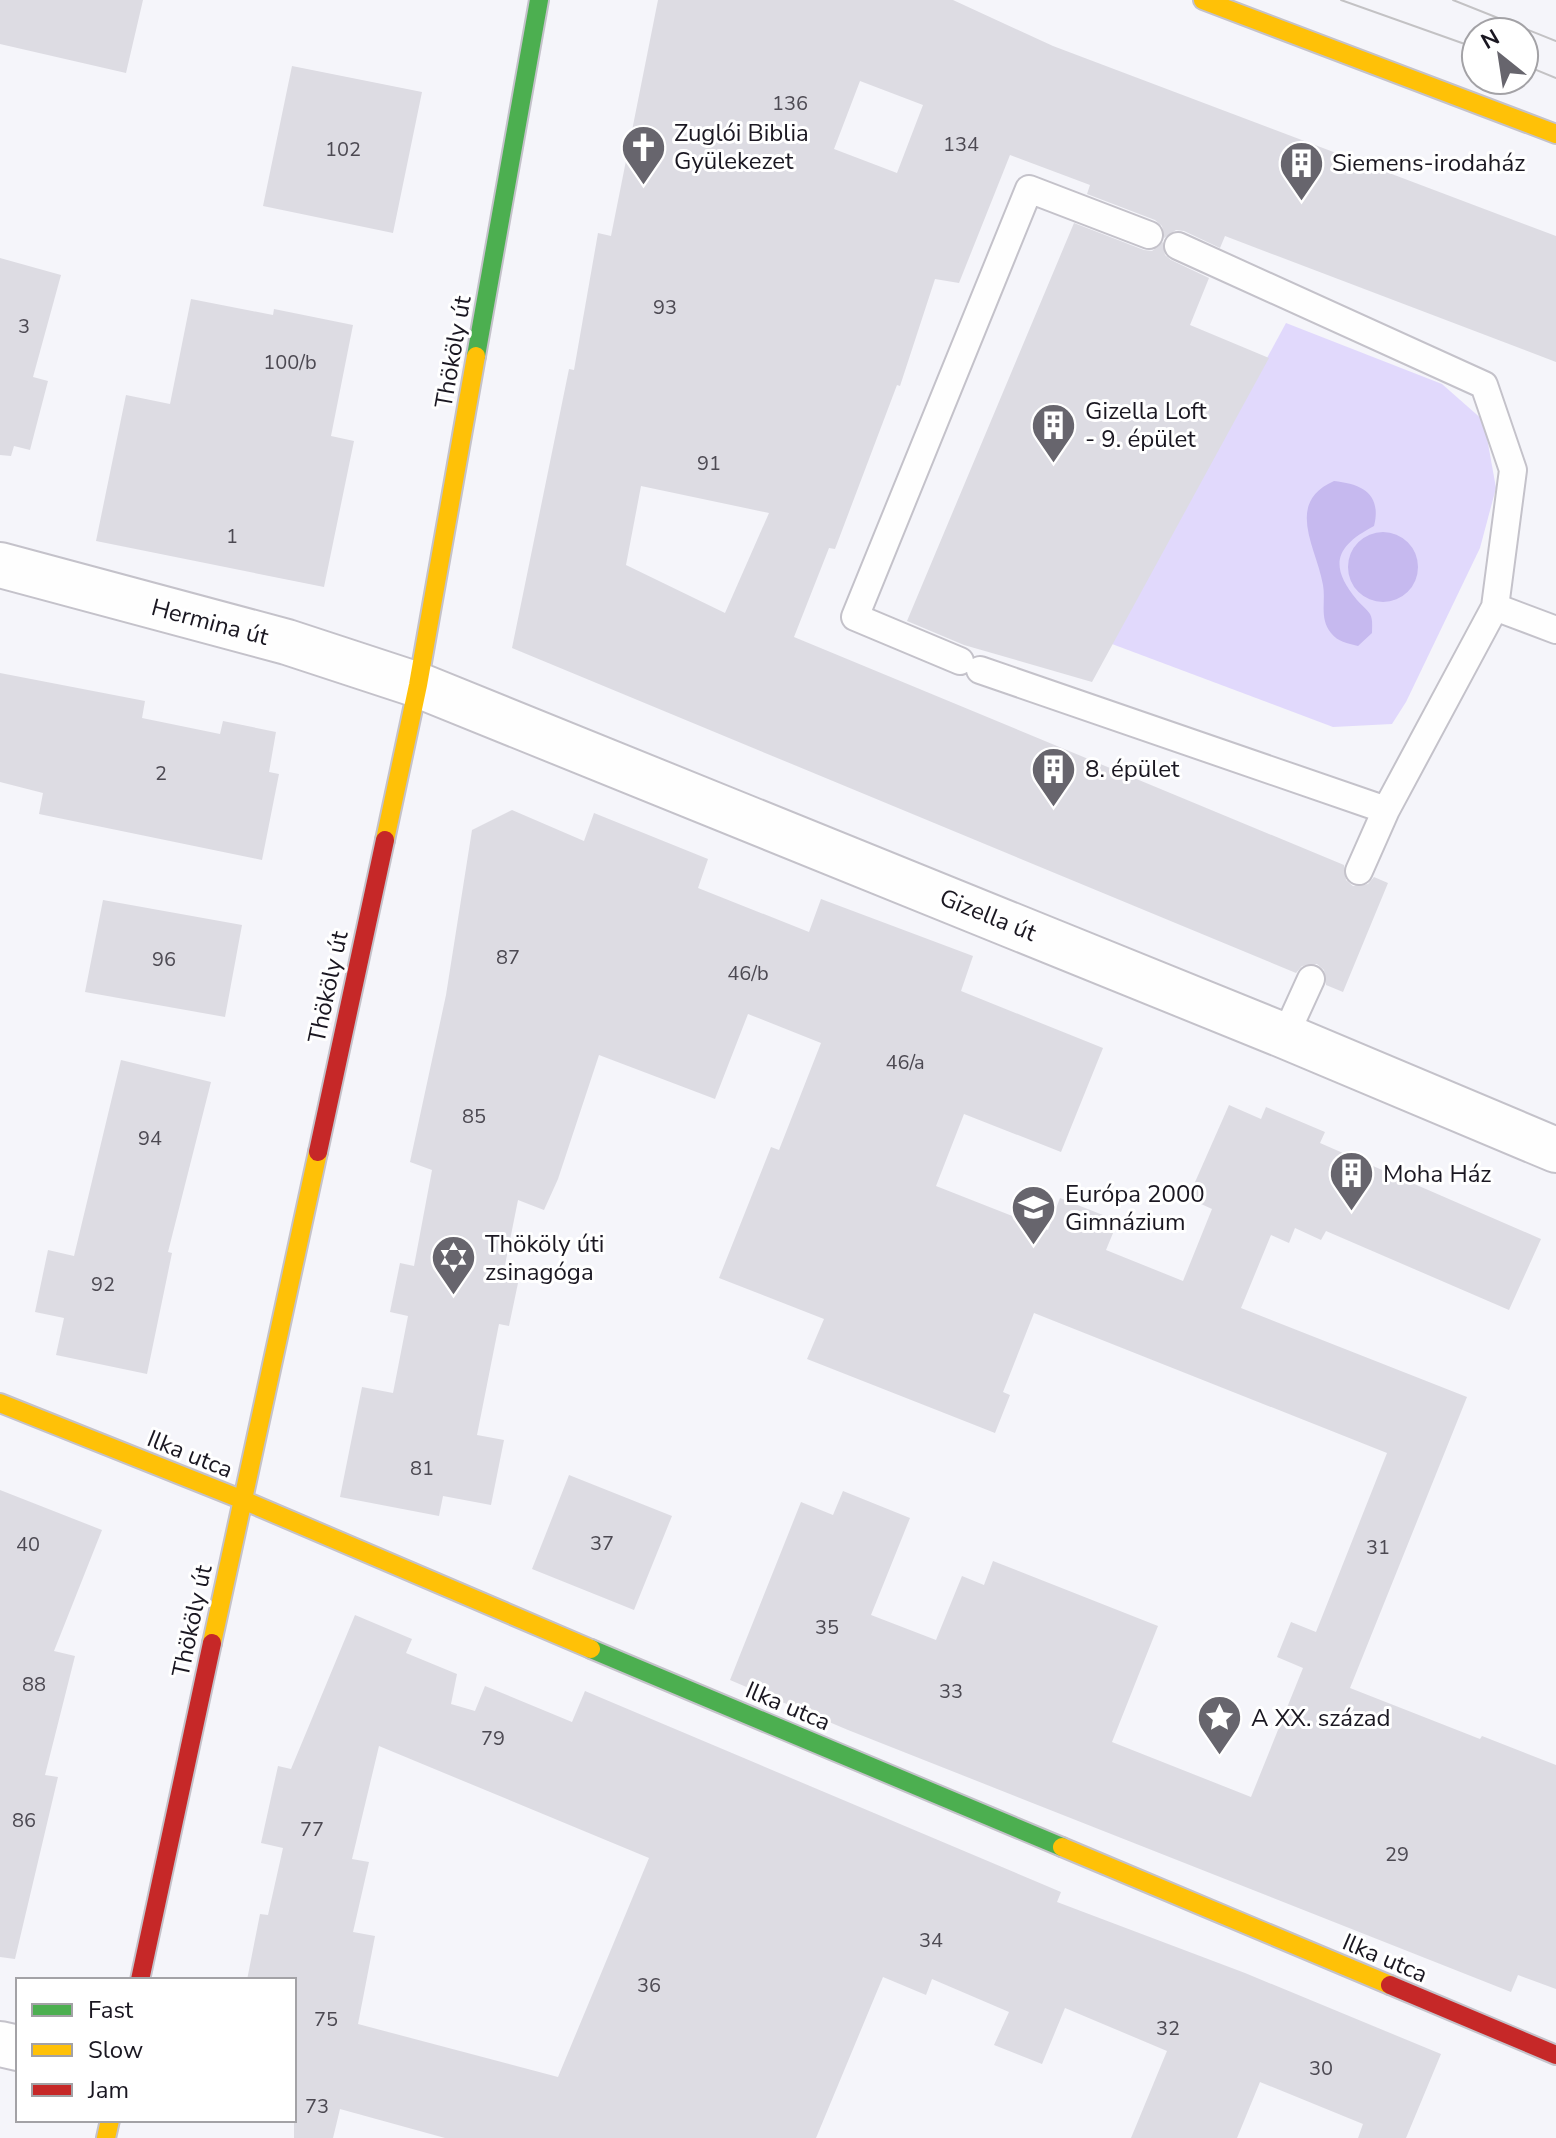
<svg xmlns="http://www.w3.org/2000/svg" width="1556" height="2138" font-family="'Nunito Sans',sans-serif">
  <style>
    .green { fill: #e1d9fc }
    .water { fill: #c6b9ef }
    .building { fill: #dddce3; fill-rule: evenodd }
    .lines { fill: none; stroke-linecap: round; stroke-linejoin: round }
    .lane-casing { stroke: #c4c2ca; stroke-width: 30 }
    .street-casing { stroke: #c4c2ca; stroke-width: 48 }
    .fast-casing { stroke: #c4c2ca; stroke-width: 22 }
    .slow-casing { stroke: #c4c2ca; stroke-width: 22 }
    .jam-casing { stroke: #c4c2ca; stroke-width: 22 }
    .lane { stroke: #fefefe; stroke-width: 26 }
    .street { stroke: #fefefe; stroke-width: 44 }
    .fast { stroke: #4caf50; stroke-width: 18 }
    .slow { stroke: #ffc107; stroke-width: 18 }
    .jam { stroke: #c62828; stroke-width: 18 }
    .tram { stroke: #c3c2c4; stroke-width: 2 }
    .labels { text-anchor: middle; stroke-width: 6; stroke-linejoin: round; paint-order: stroke }
    .number-label { font-size: 20px; fill: #4c4952 }
    .poi-label { font-size: 24px; fill: #1a1721; stroke: #fff; text-anchor: start }
    .street-label { font-size: 24px; fill: #1a1721; stroke: #fff }
  </style>
  <rect width="100%" height="100%" fill="#f5f5fa"/>
  <path class="green" d="M1286,323L1442,384L1484,421L1496,488L1480,548L1406,702L1392,724L1333,727L1112,644Z"/>
  <path class="water" d="M1334,481C1362,484 1382,494 1374,526C1336,546 1328,565 1357,600C1361,605 1367,609 1370,614C1373,619 1372,627 1372,633L1358,646C1347,643 1338,642 1331,633C1319,618 1326,602 1323,585C1317,548 1284,503 1334,481Z
    M1348 567a35 35 0 1 1 70 0a35 35 0 1 1-70 0Z"/>
  <path class="building" d="M0,0H143L126,73L0,44Z
    M658,0H953L1053,46L1556,236V362L1225,236L1220,248L1184,231L1176,230L1164,238L1162,226L1155,220L1087,194L1090,185L1010,155L959,283L935,279L900,386L897,385L835,549L829,548L794,637L1344,865L1346,880L1353,886L1368,884L1374,877L1388,883L1343,992L1326,985L1324,970L1317,964L1302,966L1296,973L512,648L569,369L574,370L598,233L611,236ZM860,81L923,105L897,173L834,149ZM641,486L769,513L725,613L626,565Z
    M292,66L422,92L393,233L263,206Z
    M1074,223L1144,250L1152,251L1163,242L1165,255L1171,260L1209,278L1190,325L1269,358L1092,682L964,645L907,621Z
    M0,258L61,275L33,377L48,381L30,450L14,446L11,456L0,455Z
    M191,299L273,315L274,309L353,325L331,436L354,441L324,587L96,541L126,395L170,404Z
    M0,673L145,701L142,718L220,734L223,721L276,732L269,772L279,774L262,860L39,814L43,793L0,782Z
    M512,810L584,841L594,813L708,859L698,888L809,932L821,899L973,956L961,991L1103,1048L1061,1152L964,1114L936,1186L1048,1230L1060,1198L1118,1221L1106,1250L1183,1281L1212,1209L1188,1198L1229,1105L1261,1119L1266,1107L1325,1132L1320,1143L1541,1239L1509,1310L1326,1231L1321,1240L1295,1228L1289,1243L1271,1235L1241,1308L1467,1397L1350,1688L1480,1739L1482,1736L1556,1765V1989L1518,1975L1511,1992L848,1730L730,1680L801,1502L833,1515L843,1491L910,1518L871,1615L936,1640L962,1576L984,1585L993,1561L1158,1626L1112,1742L1251,1797L1303,1668L1277,1657L1291,1622L1316,1632L1387,1453L1034,1313L1003,1392L1010,1395L995,1433L807,1359L824,1319L719,1278L771,1147L779,1150L821,1043L748,1014L715,1099L599,1055L558,1179L544,1210L518,1200L502,1280L518,1283L509,1326L499,1324L477,1435L504,1440L491,1505L443,1496L439,1516L340,1497L362,1387L393,1393L408,1316L390,1312L400,1263L414,1266L432,1170L410,1162L446,995L472,830Z
    M103,900L242,925L225,1017L85,992Z
    M121,1060L211,1082L168,1252L172,1253L147,1374L56,1355L64,1318L35,1312L48,1250L74,1256Z
    M569,1475L672,1516L634,1610L532,1569Z
    M0,1490L102,1530L54,1651L75,1656L45,1775L58,1777L15,1959L0,1957Z
    M355,1615L412,1639L406,1653L457,1674L451,1704L475,1711L485,1686L572,1722L585,1691L1061,1892L1057,1902L1245,1973L1441,2054L1406,2138H1358L1363,2124L1260,2082L1237,2138H1131L1167,2051L1065,2008L1042,2064L994,2045L1009,2012L932,1979L926,1995L883,1977L816,2138H445L340,2109L333,2138H294V1980H247L260,1914L268,1915L283,1848L261,1843L278,1766L291,1769ZM379,1746L649,1858L558,2077L358,2024L375,1936L353,1932L369,1862L352,1859Z"/>
  <g class="lines">
    <defs>
      <path id="lane" d="M1178,246L1484,385L1513,470L1495,607
        M960,661L855,617L1029,189L1149,235
        M980,670L1386,810L1495,607L1556,630
        M1359,871L1386,810
        M1285,1036L1311,979"/>
      <path id="street" d="M0,565L287,642L418,685L1285,1036L1556,1150
        M0,2044L18,2048"/>
      <path id="fast" d="M476,356L539,0
        M591,1649L1062,1847"/>
      <path id="slow" d="M1203,0L1556,134
        M385,840L418,685L476,356
        M0,1403L243,1500L591,1649
        M212,1643L318,1152
        M1062,1847L1390,1985
        M106,2138L110,2120"/>
      <path id="jam" d="M318,1152L385,840
        M140,1980L212,1643
        M1390,1985L1556,2055"/>
    </defs>
    <use href="#lane" class="lane-casing"/>
    <use href="#street" class="street-casing"/>
    <use href="#fast" class="fast-casing"/>
    <use href="#slow" class="slow-casing"/>
    <use href="#jam" class="jam-casing"/>
    <use href="#lane" class="lane"/>
    <use href="#street" class="street"/>
    <use href="#fast" class="fast"/>
    <use href="#slow" class="slow"/>
    <use href="#jam" class="jam"/>
    <path class="tram" d="M1341,0L1476,48
      M1453,0L1556,41
      M1524,65L1556,78"/>
  </g>
  <defs>
    <symbol id="church-pin" viewBox="-11 -11 22 30"><path d="M0 17L-7.5 6A9.5 9.5 0 1 1 7.5 6Z" fill="#67656d" stroke="#fff"/><path d="M-1.2-6h2.4v3.5h3.3v2.4h-3.3V6h-2.4V-.1h-3.3v-2.4h3.3Z" fill="#fff"/></symbol>
    <symbol id="building-pin" viewBox="-11 -11 22 30"><path d="M0 17L-7.5 6A9.5 9.5 0 1 1 7.5 6Z" fill="#67656d" stroke="#fff"/><path d="M-4-6H4V6H1V3H-1V6H-4ZM-2.5-4.3h1.7v1.8h-1.7ZM.8-4.3h1.7v1.8H.8ZM-2.5-1h1.7V.8h-1.7ZM.8-1h1.7V.8H.8Z" fill="#fff"/></symbol>
    <symbol id="school-pin" viewBox="-11 -11 22 30"><path d="M0 17L-7.5 6A9.5 9.5 0 1 1 7.5 6Z" fill="#67656d" stroke="#fff"/><path d="M0-5L7-2L0 1L-7-2ZM-4 1L0 2.5L4 1V4Q0 6-4 4Z" fill="#fff"/></symbol>
    <symbol id="synagogue-pin" viewBox="-11 -11 22 30"><path d="M0 17L-7.5 6A9.5 9.5 0 1 1 7.5 6Z" fill="#67656d" stroke="#fff"/><path d="M0-6.5L5.6 3.2H-5.6ZM0 6.5L5.6-3.2H-5.6Z" fill="#fff"/></symbol>
    <symbol id="sight-pin" viewBox="-11 -11 22 30"><path d="M0 17L-7.5 6A9.5 9.5 0 1 1 7.5 6Z" fill="#67656d" stroke="#fff"/><path d="M0-6L1.8-2.2L6-1.7L2.9 1.2L3.7 5.4L0 3.3L-3.7 5.4L-2.9 1.2L-6-1.7L-1.8-2.2Z" fill="#fff"/></symbol>
  </defs>
  <g fill-rule="evenodd">
    <use href="#church-pin" x="618" y="122" width="51" height="69"/>
    <use href="#building-pin" x="1276" y="138" width="51" height="69"/>
    <use href="#building-pin" x="1028" y="400" width="51" height="69"/>
    <use href="#building-pin" x="1028" y="744" width="51" height="69"/>
    <use href="#building-pin" x="1326" y="1148" width="51" height="69"/>
    <use href="#school-pin" x="1008" y="1182" width="51" height="69"/>
    <use href="#synagogue-pin" x="428" y="1232" width="51" height="69"/>
    <use href="#sight-pin" x="1194" y="1692" width="51" height="69"/>
  </g>
  <g class="labels">
    <g class="number-label">
      <text x="790" y="110">136</text>
      <text x="961" y="151">134</text>
      <text x="343" y="156">102</text>
      <text x="665" y="314">93</text>
      <text x="24" y="333">3</text>
      <text x="290" y="369">100/b</text>
      <text x="709" y="470">91</text>
      <text x="232" y="543">1</text>
      <text x="161" y="780">2</text>
      <text x="508" y="964">87</text>
      <text x="164" y="966">96</text>
      <text x="748" y="980">46/b</text>
      <text x="905" y="1069">46/a</text>
      <text x="474" y="1123">85</text>
      <text x="150" y="1145">94</text>
      <text x="103" y="1291">92</text>
      <text x="422" y="1475">81</text>
      <text x="602" y="1550">37</text>
      <text x="28" y="1551">40</text>
      <text x="1378" y="1554">31</text>
      <text x="827" y="1634">35</text>
      <text x="34" y="1691">88</text>
      <text x="951" y="1698">33</text>
      <text x="493" y="1745">79</text>
      <text x="24" y="1827">86</text>
      <text x="312" y="1836">77</text>
      <text x="1397" y="1861">29</text>
      <text x="931" y="1947">34</text>
      <text x="649" y="1992">36</text>
      <text x="326" y="2026">75</text>
      <text x="1168" y="2035">32</text>
      <text x="1321" y="2075">30</text>
      <text x="317" y="2113">73</text>
    </g>
    <g class="poi-label">
      <text x="674" y="141">Zuglói Biblia<tspan x="674" dy="28">Gyülekezet</tspan></text>
      <text x="1332" y="171">Siemens-irodaház</text>
      <text x="1085" y="419">Gizella Loft<tspan x="1085" dy="28">- 9. épület</tspan></text>
      <text x="1085" y="777">8. épület</text>
      <text x="1383" y="1182">Moha Ház</text>
      <text x="1065" y="1202">Európa 2000<tspan x="1065" dy="28">Gimnázium</tspan></text>
      <text x="485" y="1252">Thököly úti<tspan x="485" dy="28">zsinagóga</tspan></text>
      <text x="1251" y="1726">A XX. század</text>
    </g>
    <g class="street-label">
      <text transform="translate(453 352) rotate(-80)" y="8">Thököly út</text>
      <text transform="translate(210 622) rotate(15)" y="8">Hermina út</text>
      <text transform="translate(988 915) rotate(22)" y="8">Gizella út</text>
      <text transform="translate(328 987) rotate(-78)" y="8">Thököly út</text>
      <text transform="translate(190 1454) rotate(22)" y="8">Ilka utca</text>
      <text transform="translate(192 1621) rotate(-78)" y="8">Thököly út</text>
      <text transform="translate(788 1706) rotate(23)" y="8">Ilka utca</text>
      <text transform="translate(1385 1958) rotate(23)" y="8">Ilka utca</text>
    </g>
  </g>
  <rect x="16" y="1978" width="280" height="144" fill="#ffffff" stroke="#a3a2a6" stroke-width="2"/>
  <rect x="32" y="2004" width="40" height="12" fill="#4caf50" stroke="#a3a2a6" stroke-width="2"/>
  <text x="88" y="2018" font-size="24" fill="#1a1721">Fast</text>
  <rect x="32" y="2044" width="40" height="12" fill="#ffc107" stroke="#a3a2a6" stroke-width="2"/>
  <text x="88" y="2058" font-size="24" fill="#1a1721">Slow</text>
  <rect x="32" y="2084" width="40" height="12" fill="#c62828" stroke="#a3a2a6" stroke-width="2"/>
  <text x="88" y="2098" font-size="24" fill="#1a1721">Jam</text>
  <g transform="translate(1500 56) rotate(330)"><circle r="38" fill="#ffffff" stroke="#a3a2a6" stroke-width="2"/>
  <path d="M0-6L14 30L0 20L-14 30Z" fill="#67656d"/>
  <text y="-12" font-size="22" font-weight="bold" text-anchor="middle" fill="#1a1721">N</text>
  </g>
</svg>
